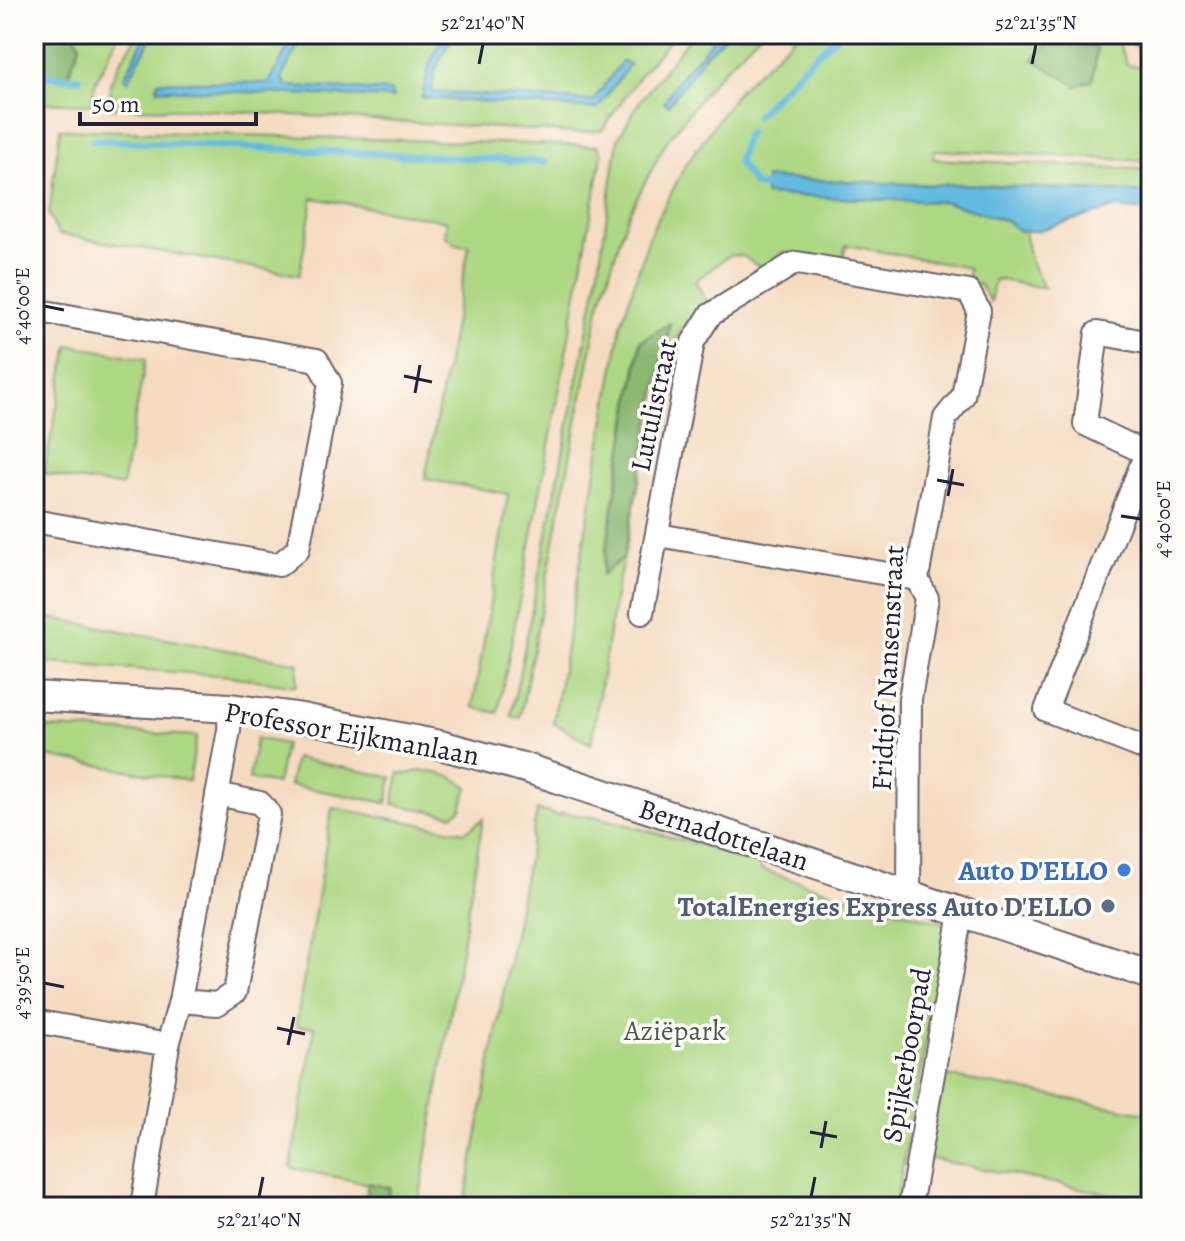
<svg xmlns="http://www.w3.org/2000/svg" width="1185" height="1241" font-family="Alegreya,serif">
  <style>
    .green { fill: #aed884; stroke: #687d60; stroke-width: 2 }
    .forest { fill: #8ab872; stroke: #566d56; stroke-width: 2 }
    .water { fill: #63bae0; stroke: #426e8e; stroke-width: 2 }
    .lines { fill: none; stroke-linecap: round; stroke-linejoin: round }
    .stream { stroke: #63bae0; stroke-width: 7 }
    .minor-casing { stroke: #6c636a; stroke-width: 26 }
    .tertiary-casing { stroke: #6c636a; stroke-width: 32 }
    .minor { stroke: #fff; stroke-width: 22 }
    .tertiary { stroke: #fff; stroke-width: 28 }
    .ticks { fill: none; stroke: #22223b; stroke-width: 3 }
    .shop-dot { fill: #3f7fe0; stroke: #fdfcf7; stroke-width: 3 }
    .service-dot { fill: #5c6f8a; stroke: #fdfcf7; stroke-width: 3 }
    .labels { text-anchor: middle; stroke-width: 7; stroke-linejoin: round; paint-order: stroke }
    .street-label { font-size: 28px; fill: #22223b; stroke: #fdfcf7 }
    .shop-label { font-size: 28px; font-weight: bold; fill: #366cbe; stroke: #fdfcf7; text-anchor: end }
    .service-label { font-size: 28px; font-weight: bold; fill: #4e5e75; stroke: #fdfcf7; text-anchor: end }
    .park-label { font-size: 28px; fill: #4c5951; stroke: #fdfcf7 }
    .neatline { fill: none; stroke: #22223b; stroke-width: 3 }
    .ticks-label { font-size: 20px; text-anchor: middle; fill: #22223b }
  </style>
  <rect width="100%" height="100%" fill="#fdfcf7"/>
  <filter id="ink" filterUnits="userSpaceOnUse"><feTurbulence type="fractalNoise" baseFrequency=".0125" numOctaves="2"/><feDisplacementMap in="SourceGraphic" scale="16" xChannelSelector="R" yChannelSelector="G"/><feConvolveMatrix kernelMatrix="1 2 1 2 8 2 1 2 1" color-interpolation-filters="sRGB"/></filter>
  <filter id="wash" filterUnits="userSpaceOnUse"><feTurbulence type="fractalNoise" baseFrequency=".006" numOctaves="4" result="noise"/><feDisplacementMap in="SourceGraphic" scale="32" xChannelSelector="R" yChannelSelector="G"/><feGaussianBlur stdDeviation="1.8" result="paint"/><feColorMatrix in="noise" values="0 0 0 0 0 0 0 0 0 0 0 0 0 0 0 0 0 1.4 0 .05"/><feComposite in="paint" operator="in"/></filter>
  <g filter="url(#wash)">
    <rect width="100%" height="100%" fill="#f5dcc1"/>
    <path class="green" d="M74,34H119L96,81L91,104L34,102V78L67,79L80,44Z
      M139,34H146L124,78L147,47L153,34H675L639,76L602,130L579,133L194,109L111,108L110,84L120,62Z
      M692,34H718L710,42L668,105L706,54L726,34H759L715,79L666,142L627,217L600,303L520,718L511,716L597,282L618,139L640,101Z
      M797,34H1151V52L1116,38L1128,65L1151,67V161L935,150L933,159L1151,170V193L956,184L934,185L765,178L766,195L946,202L1007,221L1019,231H1024L1030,260L1044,288L995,279L990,302L980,285L967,282L969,268L846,245L842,261L783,252L762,269L743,256L730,255L695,281L711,308L684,327L673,343L667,344L669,324L640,341L602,574L624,557L616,590L591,744L553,723L621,325L650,234L685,166L738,91Z
      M34,128L44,129L34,195Z
      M60,129L598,146L602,155L553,425L498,713L473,707L508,494L425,479L469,246L454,244L453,241L445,236L447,221L313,198L299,275L58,234L49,215Z
      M69,345L146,359L122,486L75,480L44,473Z
      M34,615L299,663L296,686L230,676L34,662Z
      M34,727L197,736L189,781L34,754Z
      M256,738L285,744L277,784L249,779Z
      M295,758L392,777L387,803L289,785Z
      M421,770L450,776L468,787L461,809L453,815L393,804L399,773L409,774Z
      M332,808L465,832L483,819L418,1207H386L389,1188L291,1168L315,1027L296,1026Z
      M537,810L560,816L561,813L602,818L757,861L762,870L835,893L948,924L895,1207H464Z
      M942,1075L1151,1114V1202L927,1158Z"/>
    <path class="forest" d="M34,34H74L80,44L67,79L34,78Z
      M1053,39L1097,48L1093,80L1076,86L1033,59Z
      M670,323L624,557L602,575L641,341Z
      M368,1183L390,1188L386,1207H363Z"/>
    <path class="water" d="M146,34H153L128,81L124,78Z
      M295,34H304L282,77L287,86L391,91L393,98L157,89L158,81L269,83Z
      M444,34H453L434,73L432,92L593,101L622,61L630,64L597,109L422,98L430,63Z
      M718,34H726L706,54L668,105L664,102L680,76Z
      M765,178L934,185L956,184L1151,193V211L1115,208L1036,231H1019L1007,221L946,202L765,195Z"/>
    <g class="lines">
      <path class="stream" d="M34,76L79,78
        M756,116L810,60L839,34
        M749,132L746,135L738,162L755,186L767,187
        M92,140L545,162"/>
    </g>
  </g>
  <g filter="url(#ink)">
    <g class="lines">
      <defs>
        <path id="minor" d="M34,310L317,360L330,383L298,549L279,565L34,521
          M1146,453L1085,424L1097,333L1151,343
          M1151,454L1146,453L1046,710L1151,751
          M658,535L917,579
          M642,613L693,342L710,315L791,265L797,263L969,292L979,311L963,396L945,418L917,579L927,598L910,699L909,894
          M180,1001L217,1004L235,992L269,814L260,803L217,794
          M34,1021L168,1045
          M142,1207L168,1045L180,1001L229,730L230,708
          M910,1207L961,913"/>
        <path id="tertiary" d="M34,696L230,708L296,717L440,745L526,768L1151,975"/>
      </defs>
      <use href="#minor" class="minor-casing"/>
      <use href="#tertiary" class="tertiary-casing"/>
      <use href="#minor" class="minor"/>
      <use href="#tertiary" class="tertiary"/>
    </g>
  </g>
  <path class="ticks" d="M479,64L483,44M1032,64L1036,44M44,306L64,310M404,376L432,382M415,393L420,365M937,480L964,485M948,496L953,469M1121,516L1141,519M44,983L64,987M277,1028L305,1034M288,1045L294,1017M810,1132L837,1137M821,1148L826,1121M259,1197L263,1177M811,1197L815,1177"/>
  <circle class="shop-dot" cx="1124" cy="870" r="8"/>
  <circle class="service-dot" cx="1108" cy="906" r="8"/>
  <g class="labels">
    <g class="street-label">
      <text transform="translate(653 405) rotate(-78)" y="10">Lutulistraat</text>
      <text transform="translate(887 668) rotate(-87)" y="10">Fridtjof Nansenstraat</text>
      <text transform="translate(352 733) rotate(10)" y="10">Professor Eijkmanlaan</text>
      <text transform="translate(724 834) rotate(18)" y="10">Bernadottelaan</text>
      <text transform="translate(906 1055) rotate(-80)" y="10">Spijkerboorpad</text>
    </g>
    <g class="shop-label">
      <text x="1108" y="880">Auto D'ELLO</text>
    </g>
    <g class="service-label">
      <text x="1092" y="916">TotalEnergies Express Auto D'ELLO</text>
    </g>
    <g class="park-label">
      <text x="675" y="1040">Aziëpark</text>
    </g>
  </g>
  <rect width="1185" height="1241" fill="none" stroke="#fdfcf7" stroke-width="88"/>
  <path d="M80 112v12h176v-12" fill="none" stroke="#22223b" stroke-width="4"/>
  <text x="92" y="112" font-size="24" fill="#22223b" stroke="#fdfcf7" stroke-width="6" paint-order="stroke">50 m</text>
  <rect x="44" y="44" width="1097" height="1153" class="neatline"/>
  <g class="ticks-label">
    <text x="483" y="29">52°21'40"N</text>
    <text x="1036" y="29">52°21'35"N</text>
    <text transform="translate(22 306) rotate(-90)" y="7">4°40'00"E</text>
    <text transform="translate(1163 519) rotate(-90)" y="7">4°40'00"E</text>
    <text transform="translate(22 983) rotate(-90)" y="7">4°39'50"E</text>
    <text x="259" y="1226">52°21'40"N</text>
    <text x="811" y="1226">52°21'35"N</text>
  </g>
</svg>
